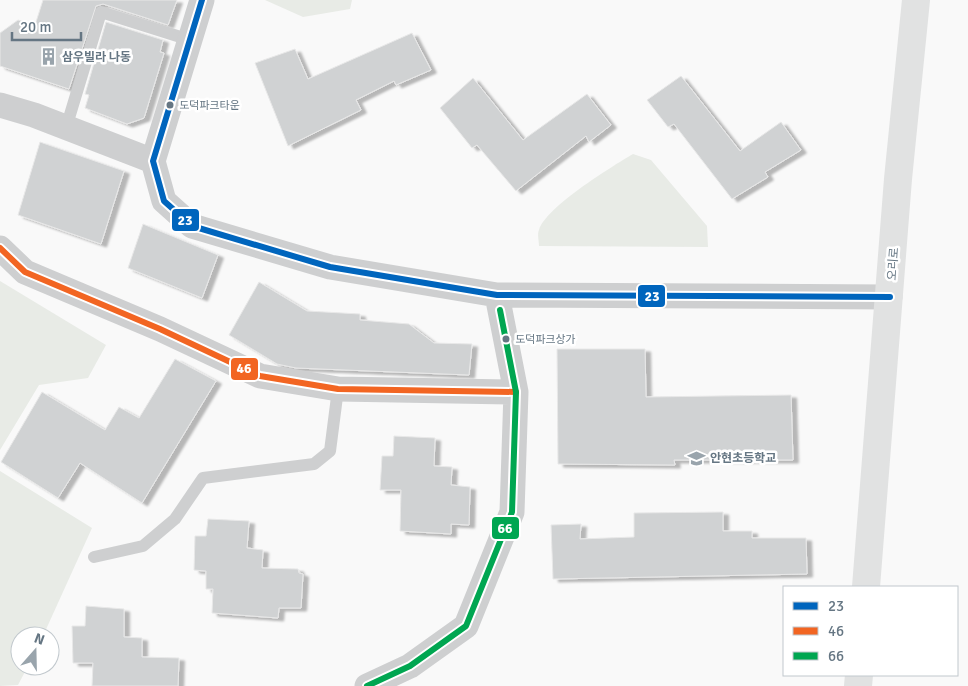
<svg xmlns="http://www.w3.org/2000/svg" width="968" height="686" font-family="Signika,'Noto Sans KR',sans-serif">
  <style>
    .green { fill: #e8ebe6 }
    .building { fill: #d0d2d3; stroke: #e8e8e8; filter: url(#shadow) }
    .lines { fill: none; stroke-linecap: round; stroke-linejoin: round }
    .service { stroke: #cecfd0; stroke-width: 12 }
    .minor { stroke: #cecfd0; stroke-width: 25 }
    .secondary { stroke: #e1e2e2; stroke-width: 28 }
    .bus-1-casing { stroke: #fff; stroke-width: 10 }
    .bus-2-casing { stroke: #fff; stroke-width: 10 }
    .bus-3-casing { stroke: #fff; stroke-width: 10 }
    .bus-1 { stroke: #0065bd; stroke-width: 6 }
    .bus-2 { stroke: #f26522; stroke-width: 6 }
    .bus-3 { stroke: #00a651; stroke-width: 6 }
    .bus-dot { fill: #657683; stroke: #fff; stroke-width: 2 }
    .labels { text-anchor: middle; stroke-width: 5; stroke-linejoin: round; paint-order: stroke }
    .bus-label { font-size: 11px; fill: #657683; stroke: #fff; text-anchor: start }
    .poi-label { font-size: 12px; font-weight: bold; fill: #657683; stroke: #fff; text-anchor: start }
    .street-label { font-size: 12px; fill: #657683; stroke: #fff }
    .line-badge { stroke: #fff; stroke-width: 2 }
    .badge-label { font-size: 14px; text-anchor: middle; font-weight: bold; fill: #fff }
  </style>
  <defs>
    <filter id="shadow"><feDropShadow dx="5.5" dy="3" stdDeviation="1" flood-color="#0004"/></filter>
  </defs>
  <rect width="100%" height="100%" fill="#f9f9f9"/>
  <path class="green" d="M265,0H352L350,9L303,17Z
    M633,154L651,160L707,226L708,247L539,246C539,241 537,234 539,230C546,207 611,167 633,154Z
    M0,281L106,345L88,378L39,385L0,450Z
    M0,471L92,528L43,636H20V666H28L18,685L0,686Z"/>
  <path class="building" d="M43,0H177L168,25L103,4L96,6L69,89L0,66V33L18,20L35,25Z
    M106,22L163,40L160,52L164,53L144,118L127,124L85,108L89,95L85,94Z
    M412,33L431,70L396,85L394,81L356,100L361,110L288,146L255,63L295,49L308,79Z
    M681,76L740,151L781,122L801,150L765,172L768,177L732,199L674,124L668,127L647,100Z
    M473,78L523,140L587,94L611,125L589,142L586,136L516,191L477,145L472,148L440,108Z
    M40,142L124,171L101,244L18,215Z
    M143,224L218,255L202,298L128,268Z
    M259,282L307,311L360,314V320L409,324L434,343L472,344L469,375L296,368L277,364L229,335Z
    M557,349H645L646,397L791,395L793,460H674L675,465L558,464Z
    M175,359L216,381L142,503L80,463L58,498L1,462L42,392L105,430L119,407L139,418Z
    M394,436L435,438L434,466L452,467L451,485L470,487L469,525L451,524V534L400,531L401,490H380L382,456H393Z
    M723,512V531H752V538H806L807,574L553,579L551,525L581,524L580,539L634,537V513Z
    M208,519L249,521L247,548L263,550L262,568L298,569L299,573L303,574L301,608H279L278,618L212,613L213,589H206V571L194,570L195,536H206Z
    M86,606L124,609V637L142,638V657L179,658L178,686H92L93,663H73L72,626H85Z"/>
  <g class="lines">
    <path class="service" d="M66,128L101,12L190,40
      M94,557L143,546L175,519L203,478L314,464L330,451L338,389"/>
    <path class="minor" d="M202,0L153,161L164,201L192,226L330,267L497,295L890,297
      M0,105L34,115L153,161
      M0,248L25,272L160,329L260,376L338,389L516,392
      M367,686L410,666L466,626L512,512L516,392L497,295"/>
    <path class="secondary" d="M866,587L898,179L916,0
      M858,686L859,675"/>
    <defs>
      <path id="bus-1" d="M202,0L153,161L164,201L192,226L330,267L497,295L890,297"/>
      <path id="bus-2" d="M0,248L25,272L160,329L260,376L338,389L516,392"/>
      <path id="bus-3" d="M367,686L410,666L466,626L512,512L516,392L500,310"/>
    </defs>
    <use href="#bus-1" class="bus-1-casing"/>
    <use href="#bus-2" class="bus-2-casing"/>
    <use href="#bus-3" class="bus-3-casing"/>
    <use href="#bus-1" class="bus-1"/>
    <use href="#bus-2" class="bus-2"/>
    <use href="#bus-3" class="bus-3"/>
  </g>
  <defs>
    <symbol id="building-bare" viewBox="-9 -9 18 18"><path d="M-4-6H4V6H1V3H-1V6H-4ZM-2.5-4.3h1.7v1.8h-1.7ZM.8-4.3h1.7v1.8H.8ZM-2.5-1h1.7V.8h-1.7ZM.8-1h1.7V.8H.8Z" fill="#99a4ac" stroke="#fff" stroke-width="2.5" paint-order="stroke"/></symbol>
    <symbol id="school-bare" viewBox="-9 -9 18 18"><path d="M0-5L7-2L0 1L-7-2ZM-4 1L0 2.5L4 1V4Q0 6-4 4Z" fill="#99a4ac" stroke="#fff" stroke-width="2.5" paint-order="stroke"/></symbol>
  </defs>
  <g fill-rule="evenodd">
    <use href="#building-bare" x="36" y="44" width="25" height="25"/>
    <use href="#school-bare" x="684" y="446" width="25" height="25"/>
  </g>
  <g class="bus-dot">
    <circle cx="170" cy="105" r="4.5"/>
    <circle cx="506" cy="339" r="4.5"/>
  </g>
  <g class="labels">
    <g class="bus-label">
      <text x="179" y="109">도덕파크타운</text>
      <text x="515" y="343">도덕파크상가</text>
    </g>
    <g class="poi-label">
      <text x="62" y="61">삼우빌라 나동</text>
      <text x="710" y="462">안현초등학교</text>
    </g>
    <g class="street-label">
      <text transform="translate(893 264) rotate(-86)" y="4">오리로</text>
    </g>
  </g>
  <g class="line-badge">
    <rect x="171" y="208" width="29" height="24" rx="5" fill="#0065bd"/>
    <rect x="637" y="284" width="29" height="24" rx="5" fill="#0065bd"/>
    <rect x="230" y="357" width="29" height="24" rx="5" fill="#f26522"/>
    <rect x="491" y="516" width="29" height="24" rx="5" fill="#00a651"/>
  </g>
  <g class="badge-label">
    <text x="185" y="225">23</text>
    <text x="652" y="301">23</text>
    <text x="244" y="373">46</text>
    <text x="505" y="533">66</text>
  </g>
  <rect x="783" y="586" width="175" height="90" fill="#ffffff" stroke="#c1c8cd"/>
  <rect x="793" y="602" width="25" height="8" fill="#0065bd" stroke="#c1c8cd"/>
  <text x="828" y="611" font-size="15" fill="#657683">23</text>
  <rect x="793" y="627" width="25" height="8" fill="#f26522" stroke="#c1c8cd"/>
  <text x="828" y="636" font-size="15" fill="#657683">46</text>
  <rect x="793" y="652" width="25" height="8" fill="#00a651" stroke="#c1c8cd"/>
  <text x="828" y="661" font-size="15" fill="#657683">66</text>
  <g transform="translate(35 651) rotate(20)"><circle r="24" fill="#ffffff" stroke="#c1c8cd"/>
  <path d="M0-4L9 19L0 12L-9 19Z" fill="#99a4ac"/>
  <text y="-8" font-size="14" font-weight="bold" text-anchor="middle" fill="#657683">N</text>
  </g>
  <path d="M12 32v8h69v-8" fill="none" stroke="#657683" stroke-width="2.5"/>
  <text x="20" y="32" font-size="15" fill="#657683" stroke="#ffffff" stroke-width="4" paint-order="stroke">20 m</text>
</svg>
